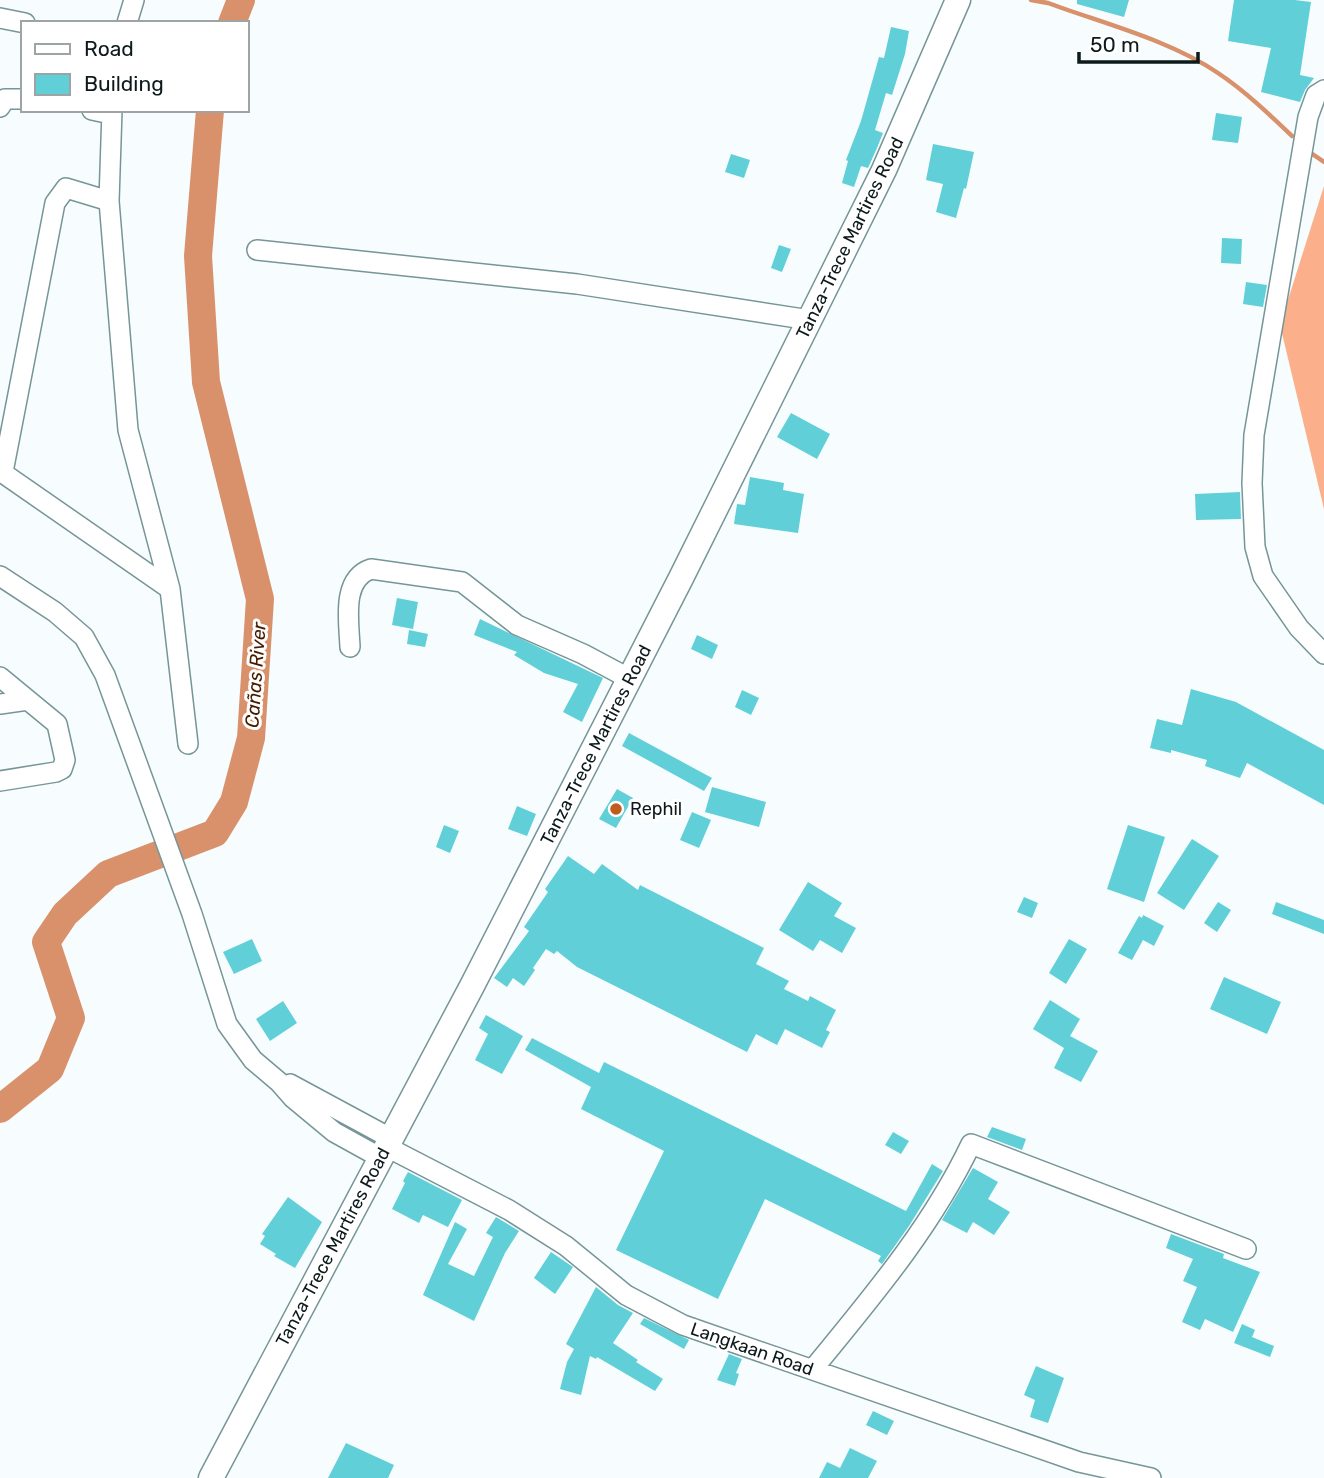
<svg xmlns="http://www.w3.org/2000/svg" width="1324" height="1478" font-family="Rubik,sans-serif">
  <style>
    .forest { fill: #fbb08b }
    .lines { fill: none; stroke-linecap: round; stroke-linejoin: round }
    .stream { stroke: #d9916c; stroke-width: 4.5 }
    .river { stroke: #d9916c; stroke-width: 28 }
    .building { fill: #60cfd7 }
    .minor-casing { stroke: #769598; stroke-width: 22 }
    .major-casing { stroke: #769598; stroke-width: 27 }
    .minor { stroke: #fff; stroke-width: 19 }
    .major { stroke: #fff; stroke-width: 24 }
    .poi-dot { fill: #bf5d21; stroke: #fff; stroke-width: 2.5 }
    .labels { text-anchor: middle; stroke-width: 6; stroke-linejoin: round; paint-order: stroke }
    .street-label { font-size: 18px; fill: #0d191a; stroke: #fff }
    .poi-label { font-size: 18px; fill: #0d191a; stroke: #fff; text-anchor: start }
    .water-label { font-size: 19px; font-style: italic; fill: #481b00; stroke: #fff }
  </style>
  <rect width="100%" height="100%" fill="#f7fdfe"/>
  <path class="forest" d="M1324,186V509L1280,325Z"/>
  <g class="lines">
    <path class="stream" d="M1031,0L1048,3C1102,23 1170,40 1218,73C1245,91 1269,114 1292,136
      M1308,151L1324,162"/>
    <path class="river" d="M232,23L241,0
      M0,1109L50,1069L71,1018L46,942L65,914L108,874L215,833L234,802L251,738L260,599L206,382L198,256L210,110"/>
  </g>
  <path class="building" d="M1077,0H1129L1124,17L1077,4Z
    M1234,0H1295L1311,2L1300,75L1314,78L1305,90L1300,102L1261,92L1271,48L1228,41Z
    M891,27L909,31L905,54L892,95L886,93L875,130L883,133L877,148L868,168L861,166L854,187L842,183L848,161L846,160L861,121L879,57L884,58Z
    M1216,113L1242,117L1238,143L1212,140Z
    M933,144L974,152L966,189L964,188L956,218L936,212L943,184L926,180Z
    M731,154L750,160L744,178L725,172Z
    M1222,238L1242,239L1241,264L1221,263Z
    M779,245L791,249L782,272L771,268Z
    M1246,282L1267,285L1263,307L1243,304Z
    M791,413L830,434L817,459L777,437Z
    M750,477L784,483L783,490L804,494L798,533L734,524L737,504L745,505Z
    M1240,492L1241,519L1196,520L1195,494Z
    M397,598L418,602L413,629L392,625Z
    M480,619L603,678L582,722L563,712L578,684L544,673L514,655L517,652L474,635Z
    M409,630L428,634L425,647L407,644Z
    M697,635L718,645L712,659L691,649Z
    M1191,689L1236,702L1324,750V805L1247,763L1240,778L1205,766L1207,760L1171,750V753L1150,748L1157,719L1182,725Z
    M742,690L759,698L751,715L735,707Z
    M629,733L712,778L704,791L622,746Z
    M712,787L766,802L759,827L705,812Z
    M617,789L633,798L616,828L599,819Z
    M517,806L536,814L527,836L508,829Z
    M692,812L711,820L699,848L680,840Z
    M444,825L459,831L450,853L436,847Z
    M1128,825L1165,837L1144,902L1107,889Z
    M1192,839L1219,856L1184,910L1157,893Z
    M568,856L594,874L602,864L638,890L640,885L764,948L756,964L789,981L784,989L808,1001L810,996L836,1010L826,1030L830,1032L822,1048L785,1029L777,1045L756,1034L747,1052L577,967L557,951L554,954L546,949L533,968L535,970L524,986L513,978L507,987L494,978L529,931L524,927L548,892L545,889Z
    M808,882L842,903L834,916L856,928L842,953L820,940L813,951L779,930Z
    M1024,897L1038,903L1032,918L1017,912Z
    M1218,902L1231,910L1217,932L1204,923Z
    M1276,902L1324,920V934L1272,914Z
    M1143,915L1164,926L1154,946L1143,940L1132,960L1118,953L1139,916L1142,918Z
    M252,939L262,961L234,974L223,952Z
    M1069,939L1087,949L1066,984L1049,973Z
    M1224,977L1281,1002L1267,1034L1210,1009Z
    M1050,1000L1080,1019L1070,1036L1098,1051L1081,1082L1054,1068L1064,1048L1033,1029Z
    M283,1001L297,1023L270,1041L256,1019Z
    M486,1015L523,1036L502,1074L475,1060L488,1034L479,1028Z
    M532,1038L599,1073L604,1062L906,1211L932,1164L943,1171L909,1226L882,1264L878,1261L881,1256L765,1199L718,1299L616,1250L664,1151L581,1109L591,1087L525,1050Z
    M992,1127L1026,1139L1022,1150L987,1137Z
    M893,1132L909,1141L901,1154L885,1145Z
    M973,1168L998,1182L988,1199L1010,1212L994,1235L973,1222L967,1233L942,1220Z
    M408,1172L462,1200L448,1227L423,1215L419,1223L392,1209L405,1183L403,1181Z
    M288,1197L322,1222L295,1268L274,1256L276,1254L260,1244L265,1236L262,1234Z
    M496,1217L519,1231L505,1253L474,1321L423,1295L455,1222L467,1229L448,1264L474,1276L493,1237L486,1233Z
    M1171,1234L1224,1254L1223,1258L1260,1272L1233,1332L1205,1319L1200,1330L1182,1322L1197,1287L1183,1281L1193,1259L1166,1248Z
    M551,1252L573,1267L555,1294L534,1278Z
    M596,1287L618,1305L633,1313L613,1343L638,1360L636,1362L663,1379L655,1391L597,1357L596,1359L590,1356L581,1395L560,1389L567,1362L574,1349L566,1344Z
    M644,1318L689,1340L684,1349L640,1324Z
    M1242,1324L1255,1330L1252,1337L1274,1346L1270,1357L1234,1343Z
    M729,1354L742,1359L736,1373L739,1374L735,1386L717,1380Z
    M1036,1366L1064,1378L1048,1423L1030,1417L1035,1400L1024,1395Z
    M873,1411L894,1421L887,1435L866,1425Z
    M346,1443L394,1465L388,1478H328Z
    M850,1448L877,1461L868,1478H819L827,1462L840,1468Z"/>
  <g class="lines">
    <defs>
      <path id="minor" d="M0,18L25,23
        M127,23L134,0
        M1324,90L1316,95L1308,117L1254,435L1252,483L1255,547L1263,576L1299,628L1324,654
        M0,107L5,99H23
        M92,110L111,114
        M112,110L109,201L128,430L170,589L188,744
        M257,250L577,284L810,320
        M0,471L170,589
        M3,472L55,203L66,188L109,201
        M0,576L55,612L84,637L105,675L192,914L227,1024L253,1060L279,1082L293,1098L334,1132L381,1158
        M350,647C349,622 341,579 371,569L462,582L517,625L583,654L630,679
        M0,677L57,724L65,760L62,769L56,772L0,781
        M0,704L28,700
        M290,1084L392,1139
        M387,1147L509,1210L566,1246L626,1295L683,1325L1079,1462L1151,1478
        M813,1369C871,1298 931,1228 971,1144L1246,1249"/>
      <path id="major" d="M211,1478L472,986L681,578L884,170L958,0"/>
    </defs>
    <use href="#minor" class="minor-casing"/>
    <use href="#major" class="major-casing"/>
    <use href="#minor" class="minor"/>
    <use href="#major" class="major"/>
  </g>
  <circle class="poi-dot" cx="616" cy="809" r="7"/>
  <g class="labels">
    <g class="street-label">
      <text transform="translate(850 238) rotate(-64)" y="6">Tanza-Trece Martires Road</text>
      <text transform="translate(596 745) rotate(-63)" y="6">Tanza-Trece Martires Road</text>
      <text transform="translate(333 1247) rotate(-62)" y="6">Tanza-Trece Martires Road</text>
      <text transform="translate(752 1349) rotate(19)" y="6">Langkaan Road</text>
    </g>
    <g class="poi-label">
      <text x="630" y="815">Rephil</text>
    </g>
    <g class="water-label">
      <text transform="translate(255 675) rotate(-86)" y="7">Cañas River</text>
    </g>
  </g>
  <rect x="21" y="21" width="228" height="91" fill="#ffffff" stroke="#9ea3a3" stroke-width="2"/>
  <rect x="35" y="44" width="35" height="10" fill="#ffffff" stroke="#9ea3a3" stroke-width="2"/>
  <text x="84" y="56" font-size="21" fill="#0d191a">Road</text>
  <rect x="35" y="74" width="35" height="21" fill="#60cfd7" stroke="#9ea3a3" stroke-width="2"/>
  <text x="84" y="91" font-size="21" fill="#0d191a">Building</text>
  <path d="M1079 52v10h119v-10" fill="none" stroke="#0d191a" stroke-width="3.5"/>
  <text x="1090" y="52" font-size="21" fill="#0d191a" stroke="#ffffff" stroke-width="5" paint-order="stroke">50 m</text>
</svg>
